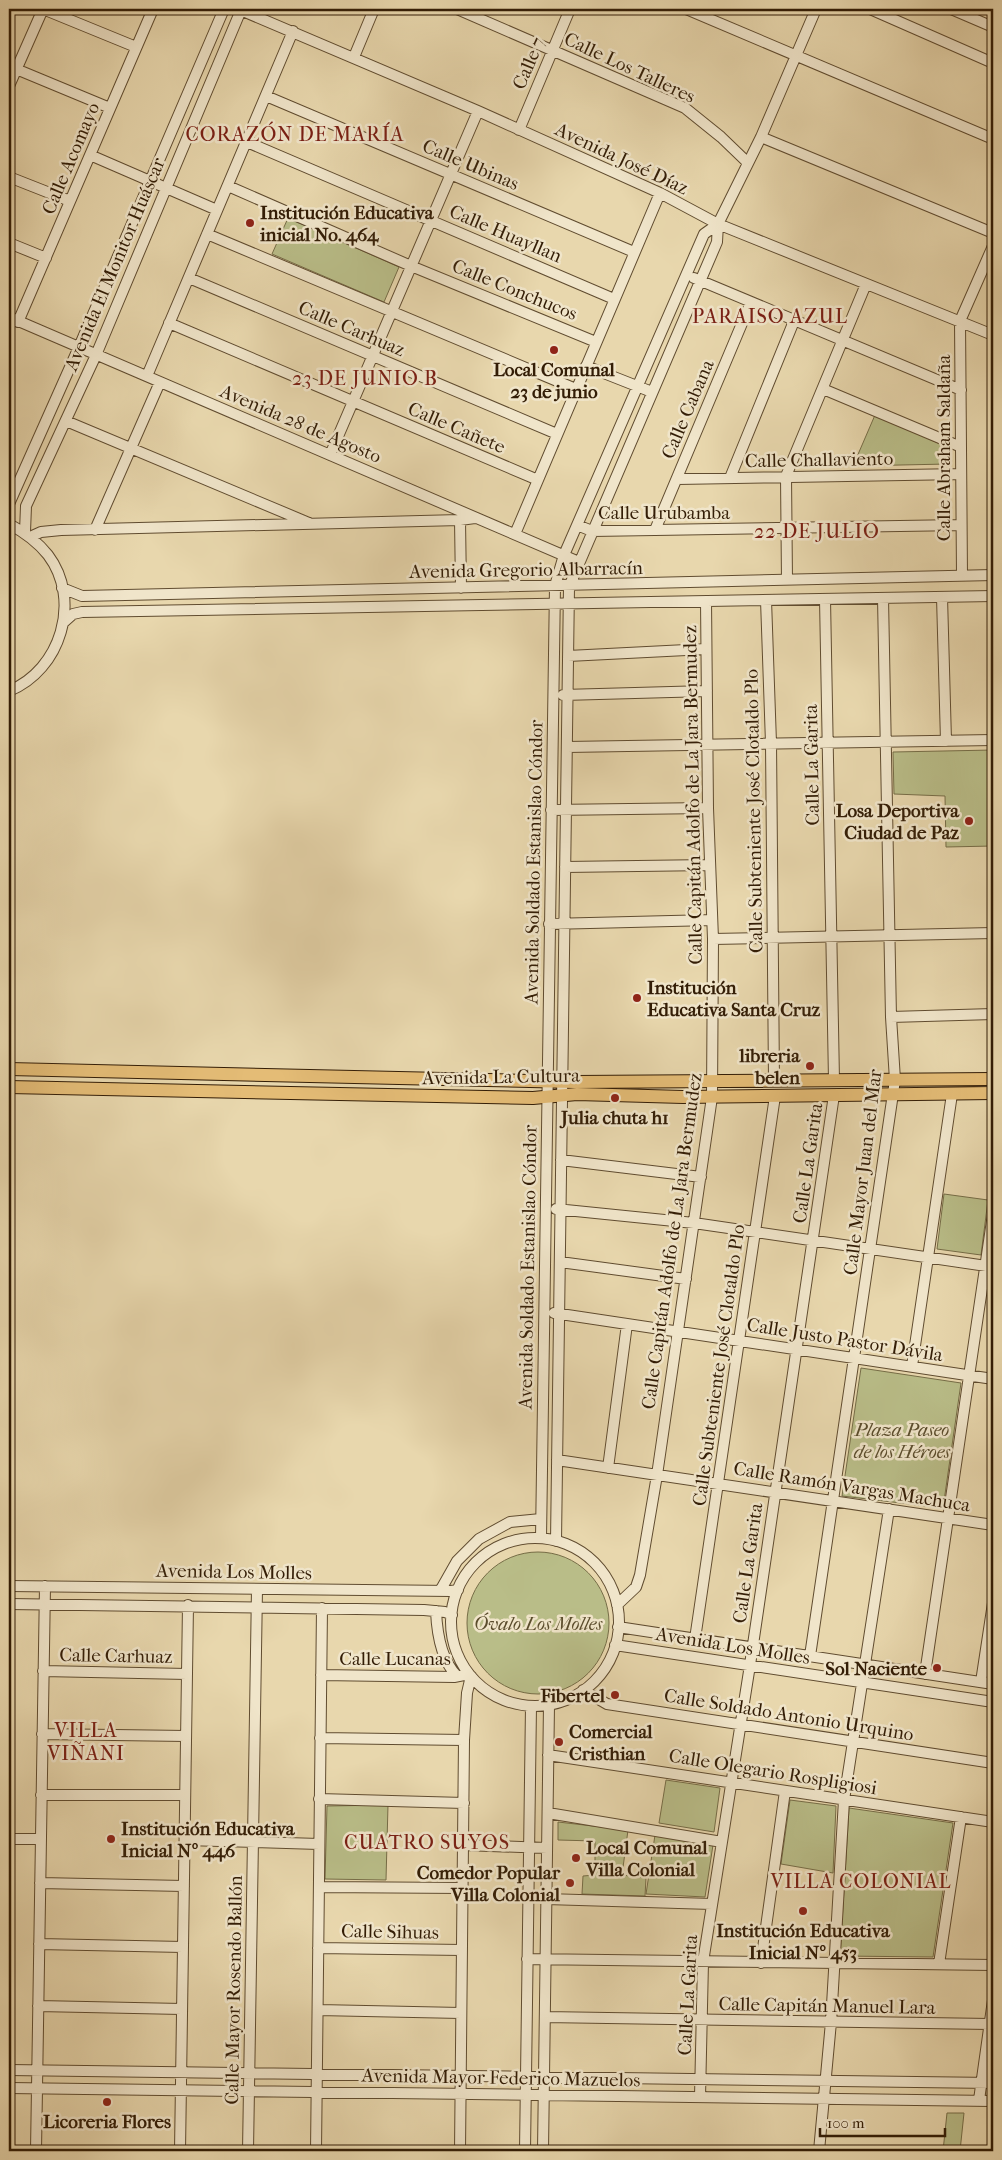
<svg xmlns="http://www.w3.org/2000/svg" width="1002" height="2160" font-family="'IM FELL French Canon',serif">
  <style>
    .green { fill: #b9bd88; stroke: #766d47 }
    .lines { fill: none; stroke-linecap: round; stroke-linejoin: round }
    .minor-casing { stroke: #604c30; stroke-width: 12 }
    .major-casing { stroke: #331d06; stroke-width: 14 }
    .minor { stroke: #f0e5ca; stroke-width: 10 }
    .major { stroke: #e4bc76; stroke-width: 12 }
    .poi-dot { fill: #8f2418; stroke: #f0e5ca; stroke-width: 2 }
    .labels { text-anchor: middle; stroke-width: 5; stroke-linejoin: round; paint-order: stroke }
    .street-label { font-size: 19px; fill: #331d06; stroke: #f0e5ca }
    .poi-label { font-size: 19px; font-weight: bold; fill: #331d06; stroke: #f0e5ca; text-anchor: start }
    .park-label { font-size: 19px; font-style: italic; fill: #5b4d2d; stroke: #f0e5ca }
    .neighbourhood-label { font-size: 20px; letter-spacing: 1px; fill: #7a1f14; stroke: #f0e5ca }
  </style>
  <rect width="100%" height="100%" fill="#e8d7ad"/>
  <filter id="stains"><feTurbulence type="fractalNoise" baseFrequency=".004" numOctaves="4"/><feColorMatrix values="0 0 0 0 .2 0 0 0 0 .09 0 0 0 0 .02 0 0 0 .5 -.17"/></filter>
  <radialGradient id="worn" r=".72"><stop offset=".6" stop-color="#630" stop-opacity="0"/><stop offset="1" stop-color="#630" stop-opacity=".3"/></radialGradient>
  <path class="green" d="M288,218L399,267L384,302L272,254Z
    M875,415L947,447L948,464L853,466Z
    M993,750V846L946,847L945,796L894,794L893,752Z
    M944,1194L988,1200L981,1255L937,1249Z
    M861,1368L961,1383L943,1508L842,1496Z
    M467 1623a71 71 0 1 1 142 0a71 71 0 1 1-142 0Z
    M666,1780L720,1788L714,1832L659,1823Z
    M790,1800L836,1806L833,1873L781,1864Z
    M388,1805L386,1880L325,1879L327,1806Z
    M849,1808L953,1823L933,1957L840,1956Z
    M558,1822L628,1830L622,1875L646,1878L645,1896L582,1894L583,1876L595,1875V1841L558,1840Z
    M655,1835L713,1845L705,1897L646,1894Z
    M947,2113H964L960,2151H943Z"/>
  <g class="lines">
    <defs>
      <path id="minor" d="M43,9L136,47
        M238,9L478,111L660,193L718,224L993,335
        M457,9L685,108L721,137L748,163
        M686,9L993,139
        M870,9L993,63
        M951,9L993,27
        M354,57L374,9
        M16,69L110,108
        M9,86L43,9
        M266,96L634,252
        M519,130L570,9
        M761,137L993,233
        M247,142L614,299
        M90,155L217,210
        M9,177L70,201
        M228,186L411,266L596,342
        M207,234L576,389
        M9,243L46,258
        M189,278L557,434
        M694,278L961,390
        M9,317L579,562
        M18,322L153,9
        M169,323L538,480
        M586,366L652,392
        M147,376L293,31
        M823,389L961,447
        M66,421L309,523
        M330,455L478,111
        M730,478L794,321
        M677,479L961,474
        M9,504L79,347L224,9
        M460,520L461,588
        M9,524C24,532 37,541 48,555C82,600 61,670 9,691
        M577,525L592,531L961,525
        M95,530L160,382
        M655,530L751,302
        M25,532L26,506L96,355L241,10
        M515,534L660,193
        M30,537L41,532L61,530L460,520L475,518
        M962,575L960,321L993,246
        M787,580L786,476L866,284
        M62,588L82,596L993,575
        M942,597L946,741
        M825,599L834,1080
        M766,600L771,743L774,1081
        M64,622L73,614L82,612L993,596
        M568,656L706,649
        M563,695L707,691
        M567,747L993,740
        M551,810L708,808
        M565,867L710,865
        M549,924L712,920
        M713,939L993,933
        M891,1017L993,1014
        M561,1160L701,1177
        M556,1209L694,1223L993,1267
        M560,1262L686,1279
        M554,1313L993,1379
        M912,1366L952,1094
        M557,1460L993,1525
        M608,1468L627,1324
        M541,1538L555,586L564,555L704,234L718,224
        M451 1622a84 84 0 1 1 168 0a84 84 0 1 1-168 0Z
        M556,1541L569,587L717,242L718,224L761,137L816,9
        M9,1586L451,1591L458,1590
        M440,1591L457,1561L479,1539L510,1522L541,1519
        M9,1604L424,1610L445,1612L452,1615
        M617,1605L636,1587L640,1575L657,1475L712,1097L713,939L708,808L706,601
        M436,1611C437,1634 441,1660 457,1676
        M618,1627L993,1684
        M695,1639L775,1096
        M615,1645L993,1702
        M810,1656L895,1080L891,1017L883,598
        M43,1671L187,1674
        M925,1674L993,1214
        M321,1675L454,1677L469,1674
        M981,1682L993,1603
        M583,1690L607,1704L993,1763
        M42,1734L186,1736
        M320,1738L464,1740
        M548,1755L993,1822
        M41,1795H185
        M319,1799L464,1803
        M548,1813L722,1842
        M9,1839H41
        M185,1840L319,1844
        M463,1845L547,1848
        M40,1883L184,1886
        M319,1887L463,1888
        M546,1899L712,1904
        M39,1944L183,1947
        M318,1948L462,1950
        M527,1959L993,1965
        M761,1963L785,1791
        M939,1964L961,1817
        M38,2006L182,2009
        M318,2010L461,2013
        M545,2017L990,2024
        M9,2070L993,2083
        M9,2088L993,2101
        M700,2097L703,1962L750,1665L834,1095
        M979,2100L993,2000
        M36,2151L45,1586
        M180,2151L188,1605
        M248,2151L257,1589
        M316,2151L322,1608
        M460,2151L464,1740L467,1693L471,1676
        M525,2151L531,1706
        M543,2151L549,1705
        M819,2151L831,2022L844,1800L889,1509"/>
      <path id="major" d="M9,1069L574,1082L993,1079
        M9,1087L533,1098L577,1094L683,1097L993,1093"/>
    </defs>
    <use href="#minor" class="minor-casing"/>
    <use href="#major" class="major-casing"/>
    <use href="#minor" class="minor"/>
    <use href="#major" class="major"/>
  </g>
  <g class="poi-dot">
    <circle cx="250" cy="223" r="5"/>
    <circle cx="554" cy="350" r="5"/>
    <circle cx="969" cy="821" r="5"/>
    <circle cx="637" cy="998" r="5"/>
    <circle cx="810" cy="1066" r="5"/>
    <circle cx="615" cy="1098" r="5"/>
    <circle cx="937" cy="1668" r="5"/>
    <circle cx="615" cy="1695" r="5"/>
    <circle cx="559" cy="1742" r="5"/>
    <circle cx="111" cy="1839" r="5"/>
    <circle cx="576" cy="1858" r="5"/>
    <circle cx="570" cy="1883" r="5"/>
    <circle cx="803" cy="1911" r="5"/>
    <circle cx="107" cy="2102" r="5"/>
  </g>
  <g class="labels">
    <g class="street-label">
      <text transform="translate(528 63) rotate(-67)" y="7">Calle 7</text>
      <text transform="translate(630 67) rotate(25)" y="7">Calle Los Talleres</text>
      <text transform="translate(70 158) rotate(-67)" y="7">Calle Acomayo</text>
      <text transform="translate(622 158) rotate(25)" y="7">Avenida José Díaz</text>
      <text transform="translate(471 164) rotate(23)" y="7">Calle Ubinas</text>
      <text transform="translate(506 233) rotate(23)" y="7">Calle Huayllan</text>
      <text transform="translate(114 264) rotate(-67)" y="7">Avenida El Monitor Huáscar</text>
      <text transform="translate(515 289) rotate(22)" y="7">Calle Conchucos</text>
      <text transform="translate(352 328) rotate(23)" y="7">Calle Carhuaz</text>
      <text transform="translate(687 409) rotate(-67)" y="7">Calle Cabana</text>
      <text transform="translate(301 423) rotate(23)" y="7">Avenida 28 de Agosto</text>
      <text transform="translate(457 427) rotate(23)" y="7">Calle Cañete</text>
      <text transform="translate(943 448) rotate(-90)" y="7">Calle Abraham Saldaña</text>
      <text transform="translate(819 459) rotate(-1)" y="7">Calle Challaviento</text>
      <text x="664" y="519">Calle Urubamba</text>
      <text transform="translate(526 569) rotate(-1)" y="7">Avenida Gregorio Albarracín</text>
      <text transform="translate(811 765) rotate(-91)" y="7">Calle La Garita</text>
      <text transform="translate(692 795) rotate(-91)" y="7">Calle Capitán Adolfo de La Jara Bermudez</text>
      <text transform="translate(753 811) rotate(-91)" y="7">Calle Subteniente José Clotaldo Plo</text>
      <text transform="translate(533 862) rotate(-89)" y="7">Avenida Soldado Estanislao Cóndor</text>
      <text transform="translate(501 1076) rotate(-1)" y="7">Avenida La Cultura</text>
      <text transform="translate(807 1163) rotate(-82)" y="7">Calle La Garita</text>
      <text transform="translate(862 1172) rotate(-83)" y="7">Calle Mayor Juan del Mar</text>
      <text transform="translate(671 1241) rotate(-82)" y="7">Calle Capitán Adolfo de La Jara Bermudez</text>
      <text transform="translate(527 1267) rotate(-89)" y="7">Avenida Soldado Estanislao Cóndor</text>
      <text transform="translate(845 1339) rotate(9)" y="7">Calle Justo Pastor Dávila</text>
      <text transform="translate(718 1365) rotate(-82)" y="7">Calle Subteniente José Clotaldo Plo</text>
      <text transform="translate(852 1486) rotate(9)" y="7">Calle Ramón Vargas Machuca</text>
      <text transform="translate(747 1563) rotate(-82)" y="7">Calle La Garita</text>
      <text transform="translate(234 1571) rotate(1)" y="7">Avenida Los Molles</text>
      <text transform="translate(733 1645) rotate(9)" y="7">Avenida Los Molles</text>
      <text transform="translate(116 1655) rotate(1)" y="7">Calle Carhuaz</text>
      <text x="395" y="1665">Calle Lucanas</text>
      <text transform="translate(789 1714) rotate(9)" y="7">Calle Soldado Antonio Urquino</text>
      <text transform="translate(773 1771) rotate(9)" y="7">Calle Olegario Rospligiosi</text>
      <text transform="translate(390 1931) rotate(1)" y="7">Calle Sihuas</text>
      <text transform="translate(233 1990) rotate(-89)" y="7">Calle Mayor Rosendo Ballón</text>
      <text transform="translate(687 1995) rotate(-87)" y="7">Calle La Garita</text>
      <text transform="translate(827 2005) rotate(1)" y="7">Calle Capitán Manuel Lara</text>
      <text transform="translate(501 2077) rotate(1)" y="7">Avenida Mayor Federico Mazuelos</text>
    </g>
    <g class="poi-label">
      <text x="260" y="219">Institución Educativa<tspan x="260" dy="22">inicial No. 464</tspan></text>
      <text x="554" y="376" text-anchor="middle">Local Comunal<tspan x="554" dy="22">23 de junio</tspan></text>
      <text x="959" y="817" text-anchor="end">Losa Deportiva<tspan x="959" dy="22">Ciudad de Paz</tspan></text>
      <text x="647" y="994">Institución<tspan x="647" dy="22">Educativa Santa Cruz</tspan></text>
      <text x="800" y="1062" text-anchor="end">libreria<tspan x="800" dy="22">belen</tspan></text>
      <text x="615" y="1124" text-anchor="middle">Julia chuta h1</text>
      <text x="927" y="1675" text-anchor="end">Sol Naciente</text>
      <text x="605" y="1702" text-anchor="end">Fibertel</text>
      <text x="569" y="1738">Comercial<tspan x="569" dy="22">Cristhian</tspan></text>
      <text x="121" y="1835">Institución Educativa<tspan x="121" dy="22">Inicial Nº 446</tspan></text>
      <text x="586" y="1854">Local Comunal<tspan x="586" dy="22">Villa Colonial</tspan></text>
      <text x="560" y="1879" text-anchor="end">Comedor Popular<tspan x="560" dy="22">Villa Colonial</tspan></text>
      <text x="803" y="1937" text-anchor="middle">Institución Educativa<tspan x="803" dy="22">Inicial Nº 453</tspan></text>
      <text x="107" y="2128" text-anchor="middle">Licoreria Flores</text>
    </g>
    <g class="park-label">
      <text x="902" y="1436">Plaza Paseo<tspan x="902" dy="22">de los Héroes</tspan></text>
      <text x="538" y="1630">Óvalo Los Molles</text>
    </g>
    <g class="neighbourhood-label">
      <text x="295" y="141">CORAZÓN DE MARÍA</text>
      <text x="770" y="323">PARAISO AZUL</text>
      <text x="365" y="385">23 DE JUNIO B</text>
      <text x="817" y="538">22 DE JULIO</text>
      <text x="86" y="1737">VILLA<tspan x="86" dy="23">VIÑANI</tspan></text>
      <text x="427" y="1849">CUATRO SUYOS</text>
      <text x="861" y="1888">VILLA COLONIAL</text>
    </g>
  </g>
  <rect width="1002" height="2160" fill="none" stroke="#e8d7ad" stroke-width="30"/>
  <rect x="10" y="10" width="982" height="2140" fill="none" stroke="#331d06" stroke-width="2.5"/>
  <rect x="15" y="15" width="972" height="2130" fill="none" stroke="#331d06"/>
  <path d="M820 2128v8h125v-8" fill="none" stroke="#331d06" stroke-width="2.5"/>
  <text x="827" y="2128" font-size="15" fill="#331d06" stroke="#f0e5ca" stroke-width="4" paint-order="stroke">100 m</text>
  <rect width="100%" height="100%" filter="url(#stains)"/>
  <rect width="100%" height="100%" fill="url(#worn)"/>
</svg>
